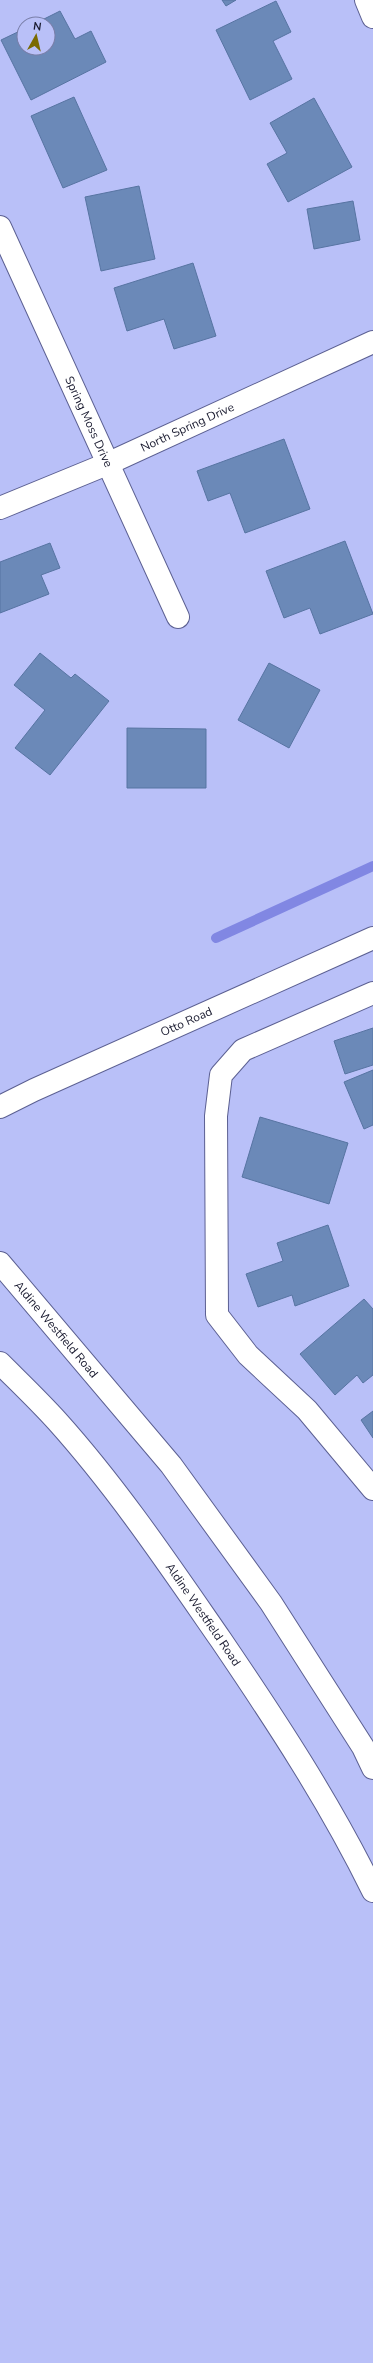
<svg xmlns="http://www.w3.org/2000/svg" width="373" height="2363" font-family="'Nunito Sans',sans-serif">
  <style>
    .lines { fill: none; stroke-linecap: round; stroke-linejoin: round }
    .stream { stroke: #8187e3; stroke-width: 10 }
    .building { fill: #6b89b8; stroke: #5774a2 }
    .minor-casing { stroke: #5c6092; stroke-width: 24 }
    .major-casing { stroke: #5c6092; stroke-width: 24 }
    .minor { stroke: #fff; stroke-width: 22 }
    .major { stroke: #fff; stroke-width: 22 }
    .labels { text-anchor: middle; stroke-width: 3.5; stroke-linejoin: round; paint-order: stroke }
    .street-label { font-size: 12px; fill: #191a2f; stroke: #b9c0f8 }
  </style>
  <rect width="100%" height="100%" fill="#b9c0f8"/>
  <g class="lines">
    <path class="stream" d="M216,938L373,866"/>
  </g>
  <path class="building" d="M222,0H236L226,6Z
    M276,1L291,32L273,41L292,79L250,100L216,30Z
    M60,11L75,39L91,31L106,62L31,100L1,40L24,29V48H48V24H34Z
    M74,97L107,170L63,188L31,116Z
    M314,98L352,167L288,202L267,164L287,153L270,123Z
    M139,186L155,259L101,271L85,197Z
    M353,201L360,240L314,249L307,209Z
    M193,263L216,336L174,349L164,319L127,331L114,288Z
    M284,439L310,509L245,533L230,493L208,501L197,471Z
    M345,541L373,614L320,634L310,608L284,618L266,571Z
    M50,543L60,568L41,575L49,594L0,613V562Z
    M40,653L71,678L75,674L109,701L50,775L15,748L45,710L14,685Z
    M269,663L320,690L289,748L238,720Z
    M127,728L206,729V788H127Z
    M373,1028V1065L345,1074L334,1041Z
    M373,1070V1125L364,1129L344,1082Z
    M260,1117L348,1143L329,1204L242,1177Z
    M328,1225L349,1286L295,1306L292,1295L258,1307L246,1274L283,1261L277,1243Z
    M364,1299L373,1309V1375L363,1383L357,1375L335,1395L300,1354Z
    M373,1411V1438L361,1420Z"/>
  <g class="lines">
    <defs>
      <g id="minor">
        <path d="M366,0L373,17"/>
        <path id="s1" d="M0,227L178,617"/>
        <path id="s2" d="M0,508L107,464L373,342"/>
        <path d="M373,993L243,1050L221,1075L216,1116L217,1315L248,1355L307,1410L373,1489"/>
        <path id="s3" d="M0,1107L34,1090L373,938"/>
      </g>
      <g id="major">
        <path id="s4" d="M0,1263L171,1465L271,1603L363,1747L373,1768"/>
        <path id="s5" d="M0,1363C19,1382 39,1401 57,1421C118,1489 169,1565 221,1640C276,1721 330,1803 373,1891"/>
      </g>
    </defs>
    <use href="#minor" class="minor-casing"/>
    <use href="#major" class="major-casing"/>
    <use href="#minor" class="minor"/>
    <use href="#major" class="major"/>
  </g>
  <g class="labels">
    <g class="street-label">
      <text dy="4" stroke="none"><textPath href="#s1" startOffset="214">Spring Moss Drive</textPath></text>
      <text dy="4" stroke="none"><textPath href="#s2" startOffset="204">North Spring Drive</textPath></text>
      <text dy="4" stroke="none"><textPath href="#s3" startOffset="205">Otto Road</textPath></text>
      <text dy="4" stroke="none"><textPath href="#s4" startOffset="87">Aldine Westfield Road</textPath></text>
      <text dy="4" stroke="none"><textPath href="#s5" startOffset="324">Aldine Westfield Road</textPath></text>
    </g>
  </g>
  <g transform="translate(36 36) rotate(8)"><circle r="19" fill="#b9c0f8" stroke="#797ea8"/>
  <path d="M0-3L7 15L0 10L-7 15Z" fill="#7a6a02"/>
  <text y="-6" font-size="11" font-weight="bold" text-anchor="middle" fill="#191a2f">N</text>
  </g>
</svg>
